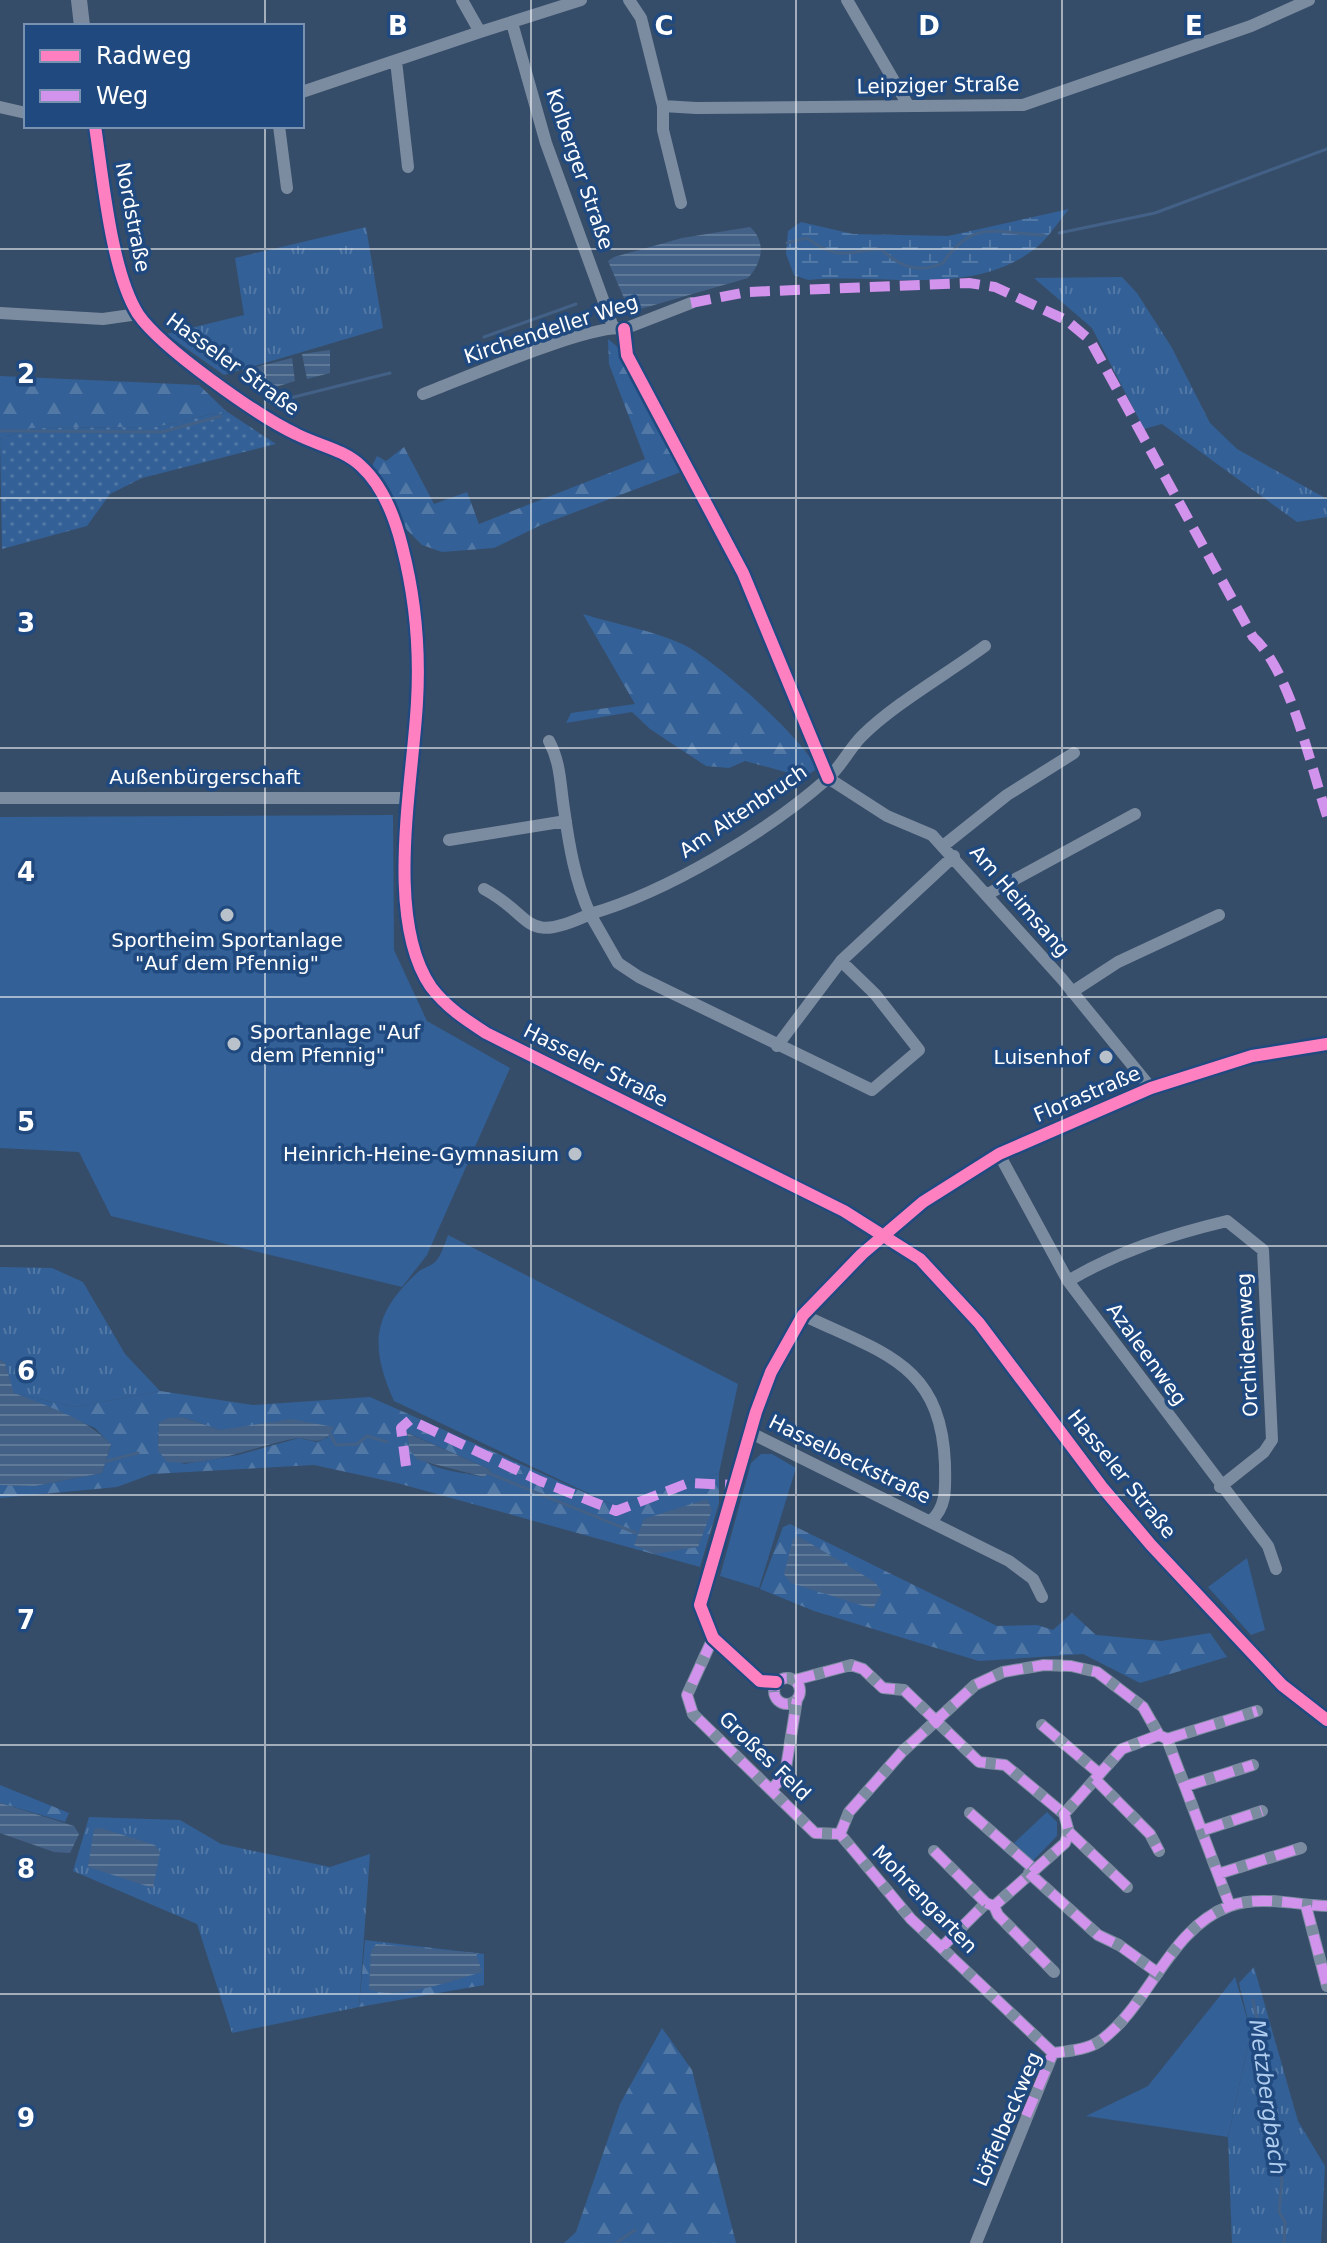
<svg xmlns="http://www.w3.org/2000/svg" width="1327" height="2243" font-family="'DejaVu Sans',sans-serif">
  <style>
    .grass { fill: url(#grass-tufts) }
    .forest { fill: url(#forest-firs); fill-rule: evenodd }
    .wetland { fill: url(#wetland-marsh) }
    .park { fill: #336096 }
    .garden { fill: url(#garden-dots) }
    .water { fill: url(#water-rules) }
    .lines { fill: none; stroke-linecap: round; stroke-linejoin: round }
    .stream { stroke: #436187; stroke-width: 3 }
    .minor { stroke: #7c8ca0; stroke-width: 12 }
    .major { stroke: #7a899e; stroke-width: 16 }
    .quiet { stroke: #d193ec; stroke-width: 10; stroke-dasharray: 20 10; stroke-linecap: butt }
    .cycleway-casing { stroke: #204a7f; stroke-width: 17 }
    .cycleway { stroke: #ff80c0; stroke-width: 12 }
    .grid { fill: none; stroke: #fff; stroke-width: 2; stroke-opacity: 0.55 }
    .poi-dot { fill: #b9c1ca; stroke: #204a7f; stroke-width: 3 }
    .labels { text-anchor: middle; stroke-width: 7; stroke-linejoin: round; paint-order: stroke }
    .street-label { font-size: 20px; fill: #fff; stroke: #204a7f }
    .poi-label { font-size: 20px; fill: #fff; stroke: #204a7f; text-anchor: end }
    .water-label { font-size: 22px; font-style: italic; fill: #b0cdef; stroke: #204a7f }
    .grid-label { font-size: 26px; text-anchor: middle; font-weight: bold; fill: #fff; stroke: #204a7f; stroke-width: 7; stroke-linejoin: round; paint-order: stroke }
  </style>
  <defs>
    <pattern id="grass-tufts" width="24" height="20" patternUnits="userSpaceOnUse" patternTransform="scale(2)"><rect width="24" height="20" fill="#336096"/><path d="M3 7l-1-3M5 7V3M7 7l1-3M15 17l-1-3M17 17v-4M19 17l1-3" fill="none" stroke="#5278a6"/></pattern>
    <pattern id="forest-firs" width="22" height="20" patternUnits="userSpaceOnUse" patternTransform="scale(2)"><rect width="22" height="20" fill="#336096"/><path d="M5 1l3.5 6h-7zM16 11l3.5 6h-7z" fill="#5278a6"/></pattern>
    <pattern id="wetland-marsh" width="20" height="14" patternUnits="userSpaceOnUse" patternTransform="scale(2)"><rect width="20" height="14" fill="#336096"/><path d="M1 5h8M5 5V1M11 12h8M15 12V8" fill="none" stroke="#5278a6"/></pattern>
    <pattern id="garden-dots" width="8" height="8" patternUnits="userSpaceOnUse" patternTransform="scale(2)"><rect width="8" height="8" fill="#336096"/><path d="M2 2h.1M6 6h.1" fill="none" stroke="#5278a6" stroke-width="1.8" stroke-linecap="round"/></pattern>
    <pattern id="water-rules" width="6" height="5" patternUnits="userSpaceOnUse" patternTransform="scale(2)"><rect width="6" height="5" fill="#436187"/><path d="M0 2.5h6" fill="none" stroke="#5f7999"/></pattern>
  </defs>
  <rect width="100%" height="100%" fill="#364d69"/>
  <path class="grass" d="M366,227L383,328L224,375L166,334L244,315L235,258Z
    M1122,277L1137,293L1172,348L1210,423L1237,449L1327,499V517L1297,522L1162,424L1144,429L1092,328L1034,278Z
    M0,1267L52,1268L83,1282L125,1354L160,1391L75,1407L13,1393L5,1363L0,1360Z
    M89,1817L180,1820L221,1844L330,1867L370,1854L359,2007L232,2033L197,1924L73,1871Z
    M1254,1967L1298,2121L1325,2166L1321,2243H1232L1228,2137L1251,2032L1239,1983Z"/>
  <path class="forest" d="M608,339L620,349L681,472L541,525L494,548L442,552L422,545L402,525L371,468L377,456L386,461L404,447L434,504L467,492L479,524L645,459L609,364Z
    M0,376L199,385L226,411L157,427L31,428L0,439Z
    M583,614C614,624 661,632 688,647C720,665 803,738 817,769L804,777L745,761L729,768L706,766L650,729L632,712L566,723L571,713L635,704Z
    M160,1391L253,1405L370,1397L615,1506L719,1473V1503L700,1567L397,1483L314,1465L152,1474L117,1487L0,1498V1485L35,1486L102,1473L111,1445L95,1428L13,1393L75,1407ZM182,1417L220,1430L248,1428L329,1437L317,1442L299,1438L238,1455L184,1464L158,1450L159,1423ZM408,1433L491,1470L483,1477C453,1470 410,1470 408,1433Z
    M790,1524L997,1626L1037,1625L1053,1630L1072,1613L1096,1635L1161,1641L1210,1633L1227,1657L1140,1683L1083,1654L979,1661L814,1611L760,1589L783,1527Z
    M0,1785L69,1813L65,1822L0,1803Z
    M365,1940L484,1954V1985L359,2007Z
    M662,2028L692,2070L736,2243H564L576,2232L620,2104Z"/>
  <path class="wetland" d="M1069,209C1059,221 1049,237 1037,247C973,299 884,272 808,280L794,275L786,254L788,231L801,222L853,234L948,236Z"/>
  <path class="park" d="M393,815L394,950L427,1021L510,1068L427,1255L402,1287L111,1216L79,1152L0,1148V817Z
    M448,1235L738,1384L719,1473L615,1506L394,1401C370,1347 371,1315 418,1272C422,1268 429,1267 434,1263C441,1257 445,1243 448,1235Z
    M761,1454H772L796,1468L759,1588L720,1576L751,1463Z
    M1247,1558L1265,1630L1251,1635L1208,1587Z
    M1047,1812L1057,1822V1836L1033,1861L1014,1843Z
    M1235,1977L1251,2032L1228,2137L1086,2116L1148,2086Z"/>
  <path class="garden" d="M226,411L276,444L142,478L110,494L87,526L2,549L0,439L31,428L157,427Z"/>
  <path class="water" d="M750,227C767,242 762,263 748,278L630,312L608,261L614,257L682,238Z
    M330,350V373L307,379L302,354Z
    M292,358L295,381L263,391L252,368Z
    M0,1360L5,1363L14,1393C49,1407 84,1417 111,1444L102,1473L35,1486L0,1485Z
    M182,1417L220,1430L291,1419L334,1427C330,1434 328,1438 321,1440C313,1443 305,1437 297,1438C253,1446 213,1467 167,1462L158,1450L159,1423L168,1418Z
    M407,1433L491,1470L484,1477L418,1460L410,1451Z
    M707,1499L712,1510L698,1547L654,1554L634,1545L644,1519Z
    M798,1536L875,1582L882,1592L873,1609L791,1583L784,1574L793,1539Z
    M0,1803L74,1826L79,1834L70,1853L54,1852L0,1833Z
    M101,1828L155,1845L160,1852L153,1888L88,1867L94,1829Z
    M376,1944L476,1953L482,1972C454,1980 395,2002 369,1989L371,1951Z"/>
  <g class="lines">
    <path class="stream" d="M1059,233L1155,213L1327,149
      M787,243L807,238C839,262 847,251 881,249C900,267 919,274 943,263C972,219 994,233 1044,235
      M484,337L576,304
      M270,403L390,373
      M0,431L162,432L221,416
      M330,1434L336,1445L357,1444L367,1436L387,1442
      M103,1462L138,1453
      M488,1473L636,1533
      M1253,2000L1267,2065L1262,2089L1265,2104L1279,2141L1278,2165L1282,2180L1279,2212L1285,2222L1284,2243
      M616,2243L635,2230"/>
    <path class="minor" d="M462,0L480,32L581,0
      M629,0L641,18L663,106L696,108L1023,105L1251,26L1309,0
      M847,0L908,105
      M512,23L546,143L613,327
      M396,61L408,167
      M302,92L480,32
      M663,106V130L681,203
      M0,107L26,113
      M279,126L287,188
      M0,313L103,319L138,314
      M423,394C460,380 594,322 624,329L691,303
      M549,741C561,764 560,784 564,809C569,845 575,881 590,914C667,892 767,832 827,779C841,767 849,749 862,736C894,704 947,674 985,646
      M828,778L887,816L932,835L1062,979L1151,1088
      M0,798H409
      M449,840L566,821
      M943,846L1007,795L1074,753
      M484,889C535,916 522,946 590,914L618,963L639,977L872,1090L919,1050L875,994L841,961L777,1046
      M988,894L1135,814
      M841,961L954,856
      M1072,992L1118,962L1219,915
      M999,1154L1068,1281L1268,1546L1276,1569
      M1068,1281C1119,1251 1169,1235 1227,1221L1263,1250L1272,1440L1264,1452L1220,1487
      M803,1315C882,1353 941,1363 945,1464C945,1486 948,1505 931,1521
      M751,1433L1009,1561L1033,1579L1042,1597
      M713,1638L687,1695L693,1714L815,1833L840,1834
      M774 1691a13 13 0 1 1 26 0a13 13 0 1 1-26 0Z
      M795,1680L851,1665L863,1669L883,1688L904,1690L979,1762L1005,1765L1064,1814
      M776,1682L760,1681L713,1638L700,1605L756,1412L771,1372L803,1315L862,1254L923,1202L999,1154L1151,1088L1252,1056L1327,1044
      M1042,1725L1100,1774
      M1167,1739L1257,1711
      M1095,1779L1150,1834L1159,1851
      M1186,1786L1253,1765
      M772,1789L785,1774L797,1699
      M970,1813L1035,1870
      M1204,1830L1262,1811
      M1069,1832L1127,1887
      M934,1851L986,1903
      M1029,1873L1098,1935L1119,1945L1158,1973
      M1218,1874L1301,1848
      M994,1906L998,1915L1054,1972
      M1306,1906L1327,1986
      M943,1946L986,1903L994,1906L1065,1843L1069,1832L1064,1814L1122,1749L1159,1735
      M1053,2053L911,1919L840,1834L849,1812L903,1751L975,1685L1003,1672L1044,1665L1071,1666L1097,1672L1143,1707L1159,1735L1167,1739L1230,1906
      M976,2243L1053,2053C1068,2051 1087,2050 1100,2041C1150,2005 1169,1928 1230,1906C1259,1895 1297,1905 1327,1906"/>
    <path class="major" d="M79,0L82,26
      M95,126C103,178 111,271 138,314C161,348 258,416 296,434C317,445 343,449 361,466C382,485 395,518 402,546C415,596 420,650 417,702C413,781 384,919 431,987C446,1007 466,1020 486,1033L844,1211L920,1259L979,1323L1102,1487L1151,1545L1282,1685L1327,1720"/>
    <path class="quiet" d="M691,303L747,292L969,283L995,287L1066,320L1090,340L1253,637C1290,670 1311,767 1327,816
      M406,1466L401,1428L410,1420L540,1481L616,1511L688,1483L734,1485
      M713,1638L687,1695L693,1714L815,1833L840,1834
      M774 1691a13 13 0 1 1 26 0a13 13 0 1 1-26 0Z
      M795,1680L851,1665L863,1669L883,1688L904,1690L979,1762L1005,1765L1064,1814
      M1042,1725L1100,1774
      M1167,1739L1257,1711
      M1095,1779L1150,1834L1159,1851
      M1186,1786L1253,1765
      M772,1789L785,1774L797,1699
      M970,1813L1035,1870
      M1204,1830L1262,1811
      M1069,1832L1127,1887
      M934,1851L986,1903
      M1029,1873L1098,1935L1119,1945L1158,1973
      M1218,1874L1301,1848
      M994,1906L998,1915L1054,1972
      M1306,1906L1327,1986
      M943,1946L986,1903L994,1906L1065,1843L1069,1832L1064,1814L1122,1749L1159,1735
      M1053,2053L911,1919L840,1834L849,1812L903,1751L975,1685L1003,1672L1044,1665L1071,1666L1097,1672L1143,1707L1159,1735L1167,1739L1230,1906
      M1026,2116L1053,2053C1068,2051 1087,2050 1100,2041C1150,2005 1169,1928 1230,1906C1259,1895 1297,1905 1327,1906"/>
    <defs>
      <path id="cycleway" d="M95,126C103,178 111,271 138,314C161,348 258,416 296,434C317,445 343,449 361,466C382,485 395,518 402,546C415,596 420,650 417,702C413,781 384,919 431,987C446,1007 466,1020 486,1033L844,1211L920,1259L979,1323L1102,1487L1151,1545L1282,1685L1327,1720
        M624,329L627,355L743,573L828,778
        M776,1682L760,1681L713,1638L700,1605L756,1412L771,1372L803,1315L862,1254L923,1202L999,1154L1151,1088L1252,1056L1327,1044"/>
    </defs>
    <use href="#cycleway" class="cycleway-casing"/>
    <use href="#cycleway" class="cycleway"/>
  </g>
  <path class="grid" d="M265,0V26M531,0V2243M796,0V2243M1062,0V2243M265,126V2243M0,249H1327M0,498H1327M0,748H1327M0,997H1327M0,1246H1327M0,1495H1327M0,1745H1327M0,1994H1327"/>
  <g class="poi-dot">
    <circle cx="227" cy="915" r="8"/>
    <circle cx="234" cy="1044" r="8"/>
    <circle cx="1106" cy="1057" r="8"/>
    <circle cx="575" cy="1154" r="8"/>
  </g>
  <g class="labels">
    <g class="street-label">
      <text transform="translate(938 85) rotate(-1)" y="7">Leipziger Straße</text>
      <text transform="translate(580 169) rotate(71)" y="7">Kolberger Straße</text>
      <text transform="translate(133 217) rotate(79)" y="7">Nordstraße</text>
      <text transform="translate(551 329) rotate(-18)" y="7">Kirchendeller Weg</text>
      <text transform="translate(233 364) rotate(36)" y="7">Hasseler Straße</text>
      <text x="205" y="784">Außenbürgerschaft</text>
      <text transform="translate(743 811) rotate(-34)" y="7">Am Altenbruch</text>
      <text transform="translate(1020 901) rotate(49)" y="7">Am Heimsang</text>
      <text transform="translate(596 1065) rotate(27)" y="7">Hasseler Straße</text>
      <text transform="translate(1087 1094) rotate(-23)" y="7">Florastraße</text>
      <text transform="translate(1247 1345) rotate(-93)" y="7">Orchideenweg</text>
      <text transform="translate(1147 1354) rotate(54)" y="7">Azaleenweg</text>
      <text transform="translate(850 1459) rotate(26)" y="7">Hasselbeckstraße</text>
      <text transform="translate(1122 1474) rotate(51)" y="7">Hasseler Straße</text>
      <text transform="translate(765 1756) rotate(44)" y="7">Großes Feld</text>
      <text transform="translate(925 1899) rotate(46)" y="7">Mohrengarten</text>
      <text transform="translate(1007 2119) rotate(-67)" y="7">Löffelbeckweg</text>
    </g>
    <g class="poi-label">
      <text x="227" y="947" text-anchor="middle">Sportheim Sportanlage<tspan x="227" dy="23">"Auf dem Pfennig"</tspan></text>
      <text x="250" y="1039" text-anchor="start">Sportanlage "Auf<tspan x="250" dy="23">dem Pfennig"</tspan></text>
      <text x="1090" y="1064">Luisenhof</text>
      <text x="559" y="1161">Heinrich-Heine-Gymnasium</text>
    </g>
    <g class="water-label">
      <text transform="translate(1268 2097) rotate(82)" y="8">Metzbergbach</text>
    </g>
  </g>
  <g class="grid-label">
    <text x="398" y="35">B</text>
    <text x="664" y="35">C</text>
    <text x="929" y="35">D</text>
    <text x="1194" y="35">E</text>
    <text x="26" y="383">2</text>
    <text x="26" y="632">3</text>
    <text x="26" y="881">4</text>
    <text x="26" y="1131">5</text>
    <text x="26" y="1380">6</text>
    <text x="26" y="1629">7</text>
    <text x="26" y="1878">8</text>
    <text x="26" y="2127">9</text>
  </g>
  <rect x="24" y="24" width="280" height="104" fill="#204a7f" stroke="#7992b2" stroke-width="2"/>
  <rect x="40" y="50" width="40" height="12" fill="#ff80c0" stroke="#7992b2" stroke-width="2"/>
  <text x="96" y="64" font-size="24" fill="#ffffff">Radweg</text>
  <rect x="40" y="90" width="40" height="12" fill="#d193ec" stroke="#7992b2" stroke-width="2"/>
  <text x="96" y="104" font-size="24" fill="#ffffff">Weg</text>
</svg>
